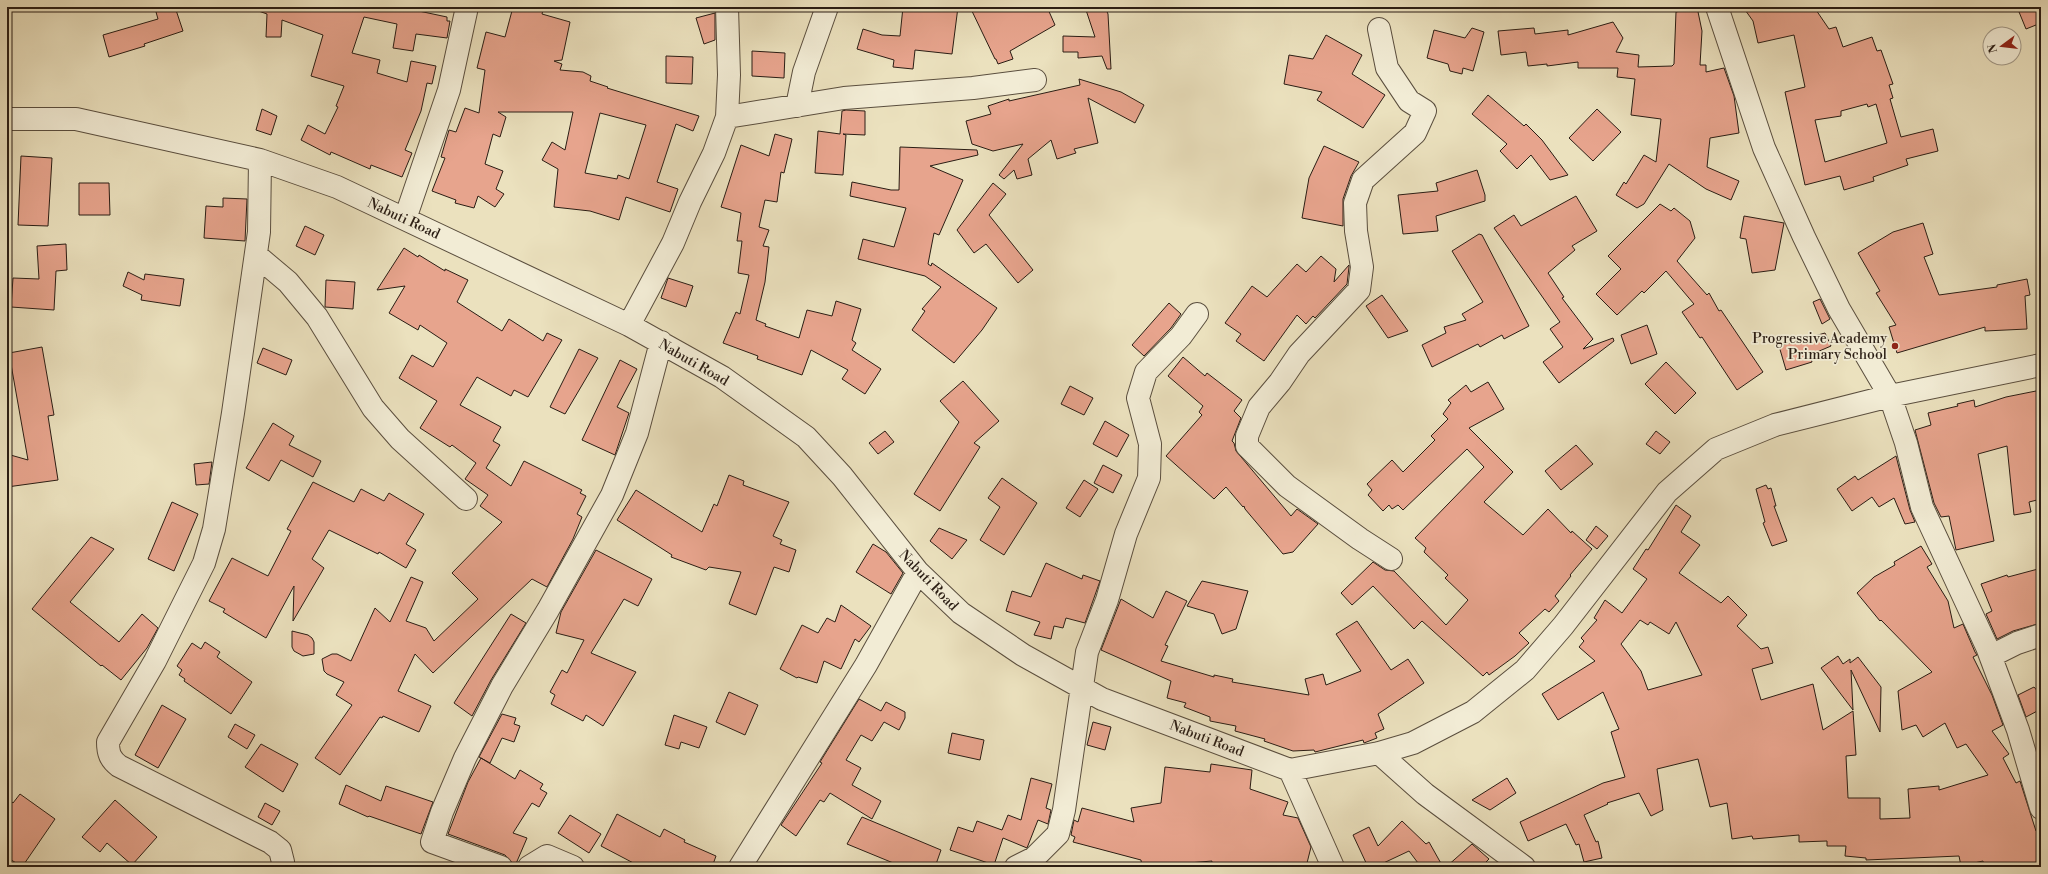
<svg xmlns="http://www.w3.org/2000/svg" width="2048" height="874" font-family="'Libre Bodoni',serif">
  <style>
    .building { fill: #e7a48d; stroke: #2a1d14; fill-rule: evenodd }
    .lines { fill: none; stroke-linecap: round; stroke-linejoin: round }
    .minor-casing { stroke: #5a4e3e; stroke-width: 24 }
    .minor { stroke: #f2ecd5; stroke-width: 22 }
    .poi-dot { fill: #8f2418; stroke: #f2ecd5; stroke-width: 1.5 }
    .labels { text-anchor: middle; stroke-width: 3.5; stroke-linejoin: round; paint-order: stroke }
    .street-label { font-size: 14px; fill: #2a1d14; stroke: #f2ecd5 }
    .poi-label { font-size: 14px; fill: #2a1d14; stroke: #f2ecd5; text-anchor: end }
  </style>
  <rect width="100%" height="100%" fill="#ebe1be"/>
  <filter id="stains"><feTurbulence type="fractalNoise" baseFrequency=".005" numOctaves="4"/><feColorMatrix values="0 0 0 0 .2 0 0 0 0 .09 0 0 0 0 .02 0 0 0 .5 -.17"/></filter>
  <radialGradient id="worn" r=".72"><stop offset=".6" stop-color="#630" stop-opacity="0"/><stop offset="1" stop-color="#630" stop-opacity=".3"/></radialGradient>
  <path class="building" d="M169,7H175L183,31L144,44L145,46L109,57L103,35L158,19L156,12Z
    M253,7H400L447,17V21H450L447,38L416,34L413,51L393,48L397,24L364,17L352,53L380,60L377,73L407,82L411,61L436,66L432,84L427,83L421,111L405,150L412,153L402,177L371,165L370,169L331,152L330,155L301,140L308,125L325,134L338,107L336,106L344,86L311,76L323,35L282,20L281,37H266L267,14L253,9Z
    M513,7H529L543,10L542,14L570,22L562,60L554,61L562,64L560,70L583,72L591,76L590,81L608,87L607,88L699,116L693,131L676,124L657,182L678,189L670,212L626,197L619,220L590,211L554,207L558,169L542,160L552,142L565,150L573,112H498L506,117L500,137L493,134L485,164L503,171L496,189L504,194L495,207L478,196L474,208L455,203L456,200L432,191L445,158L441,157L449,130L456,132L465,108L479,113L485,70L477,68L486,32L505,37ZM600,113L646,125L629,179L618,175L617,179L585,173Z
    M903,7H958L952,54L915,50L913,69L893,67L894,60L857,49L863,29L882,35L900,36Z
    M970,7H1047L1055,25L1010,51L1013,59L998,64L996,59H995Z
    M1085,7H1105L1108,14L1111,69H1107L1102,56L1078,58V52H1063V36L1095,37Z
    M1697,7L1702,31L1700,65H1706V72L1724,68L1734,96L1739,133L1710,138L1707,167L1739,181L1731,200L1706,189L1669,164L1644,204L1637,208L1616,195L1624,182L1626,184L1644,155L1656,162L1661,119L1631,115L1635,79L1617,77L1618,68H1578V62L1547,66V64L1528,66L1526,52L1501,55L1498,31L1534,28L1535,34L1568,30V35L1613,22L1623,38L1616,52L1639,55L1638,67L1672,66L1674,64L1676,12Z
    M1743,7H1814L1829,29L1836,27L1843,47L1872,37L1877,51L1881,50L1893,84L1889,85L1893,98L1890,99L1901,137L1933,129L1938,151L1906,159L1908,165L1873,177L1874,181L1844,190L1840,176L1805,185L1785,92L1805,87L1794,35L1758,43L1753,21ZM1867,104L1868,107L1876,104L1887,143L1825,162L1815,120L1841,116V111Z
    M2017,7H2041V23L2026,29Z
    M715,13V40L704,44L696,18Z
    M1472,28L1484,32L1473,71L1463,68L1462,74L1450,71L1448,64L1427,58L1434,30L1465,38Z
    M1326,35L1362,55L1352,74L1385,95L1363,128L1317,100L1322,92L1284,84L1289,55L1313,59Z
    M752,51L785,53L784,78L752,76Z
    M666,56L693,57L692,84L666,83Z
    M1079,79L1121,92L1144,105L1135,123L1088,98L1098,143L1074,149L1076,153L1057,159L1051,140L1028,159L1032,175L1017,179L1014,170L1004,179L999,175L1023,144L993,151L972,144L966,121L991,114L988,106L1009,99V101L1080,85Z
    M1488,95L1524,126L1526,124L1542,140L1568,175L1550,180L1531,155L1517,169L1500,151L1507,144L1472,114Z
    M262,109L277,116L271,135L256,130Z
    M1597,109L1621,132L1593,161L1569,138Z
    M846,110L865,111V135L843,134L846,135L843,175L815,173L818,131L840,134L842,111Z
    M775,134L792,139L784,173L781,172L777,202L765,200L759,227L769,230L763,246L769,247L765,282L756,320L766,324L765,326L799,338L807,310L832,316L836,301L861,309L852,340L856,343L852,350L881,369L865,394L842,379L848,370L811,350L802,375L757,359L758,356L723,343L736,312L740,314L749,275L738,273L742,241H737L741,213L721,207L741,145L769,156Z
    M1324,146L1359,162L1351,176L1343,199V226L1302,218L1309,178Z
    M900,147L977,150L978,155L930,166L963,180L939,235L934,233L928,264L931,266L932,263L997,308L982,330L954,363L912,330L925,311L922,309L941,287L925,276L858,259L863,239L894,247L906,208L850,196L852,182L891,190H899Z
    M21,156L52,158L48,226L18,225Z
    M1477,170L1485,195V201L1436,216L1438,231L1403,234L1398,195L1438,191L1436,183Z
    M79,183H109L110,215H79Z
    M993,183L1006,194L989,215L1033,270L1018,283L986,244L974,253L957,230Z
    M1576,196L1597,231L1572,246L1575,250L1548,273L1564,297L1562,298L1593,339L1583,349L1613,338L1614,341L1559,383L1543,362L1563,347L1550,329L1560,322L1494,228L1514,215L1521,226Z
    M223,198L247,199L245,241L204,238L206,206L223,207Z
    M1660,204L1671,211L1674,208L1690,221L1695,238L1677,261L1707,295L1709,293L1719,311L1721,310L1763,372L1737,390L1702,337L1700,338L1682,312L1694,304L1666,271L1644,293L1642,291L1617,315L1596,294L1621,269L1608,256Z
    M1744,216L1784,223L1775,270L1752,273L1746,239L1740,238Z
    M1923,223L1933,254L1924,257L1939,295L1997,287V285L2027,279L2030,295L2025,296L2027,329L1985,331V327L1897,353L1889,327L1896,325L1876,293L1880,291L1858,253L1893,232Z
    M305,226L324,235L315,255L296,246Z
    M1479,234L1482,235L1529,326L1504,339L1502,335L1480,347L1478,344L1432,367L1422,345L1446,333L1444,327L1466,320L1462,314L1483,302L1452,251Z
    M66,244L67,270L56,271L54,310L11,307L13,278L39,279L37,246Z
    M404,248L418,257L419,255L445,271V269L468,280L457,302L502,331L509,319L543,341L547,333L562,340L528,397L514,390L511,396L477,377L460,405L501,427L493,441L500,445L486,468L511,486L524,461L582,490L580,493L586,496L577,514L582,517L573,539L547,587L532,579L433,673L415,654L398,691L431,706L419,732L383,716L382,718L380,717L340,775L315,758L352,705L336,695L344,682L327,674L324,671L322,659L332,654H337L351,661L375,608L390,622L411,577L423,582L406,621L426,628L434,641L478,599L452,573L502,522L480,506L488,495L465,479L476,463L452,445L450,447L420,428L437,401L399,378L412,355L433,367L447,343L420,325L418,330L389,313L405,286L377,290Z
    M1321,256L1336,269L1334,282L1349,265V267L1347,284L1315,318L1313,316L1306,324L1297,315L1264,361L1236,341L1241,334L1225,323L1252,286L1267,297L1297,264L1306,272Z
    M128,272L144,280L145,274L184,279L180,306L141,300L142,295L123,286Z
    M668,278L693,286L686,307L661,298Z
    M326,280L355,282L353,309L325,307Z
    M1382,295L1408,331L1388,338L1366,306Z
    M1820,299L1830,319L1822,324L1813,302Z
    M1169,303L1181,314L1171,328L1144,356L1132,345Z
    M1647,325L1657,354L1631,364L1621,335Z
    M1825,333L1831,346L1810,355L1812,362L1786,370L1779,346Z
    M42,347L54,415L48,416L58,480L7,487V454L28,460L9,353Z
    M263,348L292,360L286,375L257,363Z
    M579,349L598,358L565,414L550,407Z
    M1183,357L1205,376L1207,373L1242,400L1234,411L1241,418L1232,441L1234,443L1236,451L1291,516L1297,509L1318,524L1293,552L1283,554L1245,509L1244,506L1243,507L1226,487L1214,499L1166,456L1202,415L1199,412L1203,406L1168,376Z
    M620,360L637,369L617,407L629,413L615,455L582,440Z
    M1666,362L1696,393L1675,414L1645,384Z
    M963,381L999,421L974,443L980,447L940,511L914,494L959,422L940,401Z
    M1488,382L1504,409L1469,428L1513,472L1484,502L1523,535L1548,509L1571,533L1572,531L1592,549L1570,575L1571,576L1555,596L1559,601L1549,612L1545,609L1519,633L1529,643L1515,656L1489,675L1487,672L1483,676L1422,621L1414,629L1373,586L1352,605L1341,593L1373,562L1385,570L1394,571L1446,625L1468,600L1445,578L1448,575L1424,552L1426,548L1415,538L1484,467L1467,449L1403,510L1398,505L1392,509L1389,505L1383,511L1368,495L1372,490L1367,484L1392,460L1403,472L1435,440L1431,436L1448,419L1443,414L1451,403L1448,400L1466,385L1471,392Z
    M1070,386L1093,398L1084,415L1061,404Z
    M2041,390V499L2029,502L2031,512L2014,515L2007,446L1978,454L1994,541L1956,550L1949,516L1941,517L1934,503L1915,430L1931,425L1928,413L1958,406L1957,404L1974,400L1975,407L2006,397Z
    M1105,421L1129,435L1117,457L1093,444Z
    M273,423L294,436L289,445L321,461L313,477L281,460L269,481L246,468Z
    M885,431L894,442L878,454L869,443Z
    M1656,431L1670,442L1660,454L1646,444Z
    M1576,445L1593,464L1561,490L1545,471Z
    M1896,456L1910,510L1915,522L1905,524L1894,498L1879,507L1872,497L1852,511L1837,489L1855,476L1858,480Z
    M212,462L209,484L196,485L194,464Z
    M1103,465L1122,475L1113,493L1094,483Z
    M729,475L744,481L743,485L789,502L773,536L782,540L780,544L796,550L789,572L774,567L756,615L729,604L741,572L709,567L706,570L671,557L672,555L617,520L636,490L702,532L714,504L717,506Z
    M1002,478L1037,503L1004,555L980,540L1000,507L988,498Z
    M1084,480L1098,489L1080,517L1066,508Z
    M313,482L354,502L361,489L384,501L389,493L424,514L406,544L416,550L406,568L379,552L378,554L329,530L312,559L324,568L293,621L294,586L266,638L223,612L225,609L209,601L232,558L268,576L291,531L287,529Z
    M1766,485L1768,489L1771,488L1776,506H1774L1787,541L1772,546L1763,523L1765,522L1756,489Z
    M172,502L198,514L174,571L148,559Z
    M1676,505L1691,516L1681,532L1700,545L1679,573L1721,603L1728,596L1747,615L1737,626L1761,649L1768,647L1773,663L1752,669L1761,700L1813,684L1823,730L1853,711L1856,755L1846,756L1848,798H1880V819L1910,818L1908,789L1939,786V790L1988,775L1966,744L1957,748L1945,723L1923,737L1916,725L1902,730L1898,691L1932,672L1881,620L1880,621L1857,593L1874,577L1895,565L1894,562L1921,546L1932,564L1927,567L1948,601L1954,628L1963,624L1975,652L1977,655L1973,657L1992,695L2003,725L1992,731L2009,754L2003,758L2016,783L2020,781L2036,831L2041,830V867H1984L1983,861L1961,866L1959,856L1866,860V858L1845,856L1846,846H1827V841L1799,842V835L1753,839L1752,836L1732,839L1727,803L1710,807L1698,759L1657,769L1663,810L1651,816L1639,793L1607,803L1608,804L1584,815L1596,842L1598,841L1602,858L1584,862L1579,844L1576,845L1566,824L1528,841L1520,822L1603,783L1625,777L1611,732L1619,729L1603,692L1558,720L1542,694L1595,661L1579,647L1584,641L1581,638L1597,620L1594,618L1605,600L1622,613L1647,579L1633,569L1646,549L1648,550ZM1640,620L1648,625L1650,622L1669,634L1676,622L1702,675L1648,690L1641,671L1621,644Z
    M1596,526L1608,536L1597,549L1586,540Z
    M939,528L967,540L952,559L930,541Z
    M91,537L114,549L70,602L119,642L142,614L158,628L147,648L121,680L102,665L101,666L32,609Z
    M873,544L886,552L903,573L891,594L856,572Z
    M596,550L652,579L638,606L624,599L591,653L636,672L603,726L586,715L583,721L551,704L555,695L550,692L562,670L567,673L584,640L556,633L561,612Z
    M1046,563L1082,579L1083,575L1100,581L1085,623L1066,618L1063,628L1054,626L1051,639L1034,635L1040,622L1006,611L1012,591L1031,597Z
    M2038,569L2041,579V623L2013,631L1997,639L1986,614L1992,611L1981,584L2007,575L2008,577Z
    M1202,581L1248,591L1236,629L1222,634L1214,614L1187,606Z
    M1166,591L1187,601L1165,645L1168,646L1161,661L1214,677V675L1233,679L1232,682L1309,695L1305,679L1323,674L1326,685L1361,671L1336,634L1357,621L1391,670L1408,659L1424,683L1378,714L1384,729L1375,733L1377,738L1364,743L1363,740L1315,752L1314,750L1293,751L1264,741L1265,739L1235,731L1236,726L1210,721V717L1184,707L1186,703L1167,698L1171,681L1101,650L1121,599L1153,618Z
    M841,605L871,626L859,642L855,639L841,669L824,661L817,683L798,677L797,678L780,669L802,625L818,633L827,618L835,622Z
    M511,614L526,623L491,680L472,716L454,703Z
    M292,631L308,635L312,638L314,642V654L303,656L294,651L292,647Z
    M205,642L220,652L217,657L252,682L231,714L184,681L185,679L179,675L182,670L177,666L192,643L201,649Z
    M1838,656L1843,664L1850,659V663L1858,657L1881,687L1880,732L1851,670L1853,710L1821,668Z
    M2034,687L2041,695V709L2026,717L2018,695Z
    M729,692L758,705L745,735L716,722Z
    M859,699L881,711L886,702L905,712V718L899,730L884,722L872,741L861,735L846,760L861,768L852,785L881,801L872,819L830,793L824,802L820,800L796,836L781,825L822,763L820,762Z
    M162,705L186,719L158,768L135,755Z
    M502,714L516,718L514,724L520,726L514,742L502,738L490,763L479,757Z
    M674,715L707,727L699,748L681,742L679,749L665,745Z
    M1093,722L1111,727L1105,750L1087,745Z
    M235,724L255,735L247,749L228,737Z
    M952,733L984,740L980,760L948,753Z
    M261,744L298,764L283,792L245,767Z
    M481,758L515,779L520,770L543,784L540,789L547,793L539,807L532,803L513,833L527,838L515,866L505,855L448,834L468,782Z
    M1211,764L1252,770L1250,789L1288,802L1283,815L1298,818L1311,847L1306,867H1211L1212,861L1142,867L1141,860L1073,842L1075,837L1071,835L1074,820L1078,822L1082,808L1134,822L1131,808L1161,803L1165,767L1210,772Z
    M1031,778L1052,784L1046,808L1051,810L1048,824L1038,820L1027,848L1003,838L994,865L950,850L958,827L973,832L977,821L1002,830L1008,815L1021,820Z
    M1507,778L1516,793L1490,810L1472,800Z
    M346,785L381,801L386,786L433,802L421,834L369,816L368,817L339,804Z
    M20,794L55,819L22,867L7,857V798L13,803Z
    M115,800L157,837L132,865L107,843L100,852L82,837Z
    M265,803L280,811L272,825L258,817Z
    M617,814L660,837L664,829L685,840L684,842L716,856L712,867H641L601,846Z
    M570,815L601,834L589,853L558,833Z
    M862,817L941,850L935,867H903L847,844Z
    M1402,821L1426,844L1429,842L1443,867H1421L1409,851L1375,867H1368L1353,835L1369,827L1378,846Z
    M1472,844L1489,859L1481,867H1446Z"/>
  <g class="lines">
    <defs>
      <path id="minor" d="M1717,7L1764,148L1804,237L1839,309L1890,396L1906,443L1922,507L1987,647L2018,730L2041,808
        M1379,29L1387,68L1409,101L1425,111L1415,133L1363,180L1355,203L1356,231L1362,267L1359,290L1299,354L1280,382L1259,407L1247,436V446L1287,486L1360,539L1391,559
        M797,106L804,72L827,7
        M727,117L844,98L973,88L1035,80
        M7,119H76L260,160L337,187L629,325L722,377L806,437L842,476L918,572L961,613L1023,655L1102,699L1290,770
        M260,160L259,232L233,413L214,529L204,563L155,661L108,742C108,753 110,759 119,766L270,842L280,850L283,862L282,867
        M405,219L449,90L467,7
        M256,255L288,282L317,317L373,408L400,439L466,499
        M629,325L673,243L690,202L714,153L727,117L729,75L727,7
        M1991,656L2017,643L2041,635
        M1379,753L1425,794L1524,867
        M1290,770L1379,753L1413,743L1473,712L1525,670L1563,626L1667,492L1716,449L1775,425L1890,396L2041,365
        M1290,770L1333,867
        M501,867L432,842L442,812L465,758L502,686L548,610L612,495L637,433L661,342
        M529,867L547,856L573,867
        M740,867L866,665L918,572
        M1016,867L1034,858L1058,834L1064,810L1087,652L1107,600L1126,534L1149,478L1150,444L1138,398L1146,372L1181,336L1197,314"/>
    </defs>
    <use href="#minor" class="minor-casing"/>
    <use href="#minor" class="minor"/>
  </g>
  <circle class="poi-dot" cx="1895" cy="346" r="4"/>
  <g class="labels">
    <g class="street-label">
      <text transform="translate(404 218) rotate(25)" y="5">Nabuti Road</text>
      <text transform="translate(694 362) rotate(30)" y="5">Nabuti Road</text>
      <text transform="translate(929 580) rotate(46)" y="5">Nabuti Road</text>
      <text transform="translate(1207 738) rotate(21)" y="5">Nabuti Road</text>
    </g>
    <g class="poi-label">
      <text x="1887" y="343">Progressive Academy<tspan x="1887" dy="16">Primary School</tspan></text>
    </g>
  </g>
  <rect width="2048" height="874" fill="none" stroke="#ebe1be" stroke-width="24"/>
  <rect x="8" y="8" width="2032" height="858" fill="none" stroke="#2a1d14" stroke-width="2"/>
  <rect x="12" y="12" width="2024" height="850" fill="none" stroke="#2a1d14"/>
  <g transform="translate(2002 46) rotate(255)"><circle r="19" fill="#f2ecd5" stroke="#a29988"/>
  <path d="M0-3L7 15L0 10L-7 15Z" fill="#8f2418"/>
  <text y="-6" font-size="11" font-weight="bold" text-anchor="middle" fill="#2a1d14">N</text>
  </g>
  <rect width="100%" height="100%" filter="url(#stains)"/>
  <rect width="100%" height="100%" fill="url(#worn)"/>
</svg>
